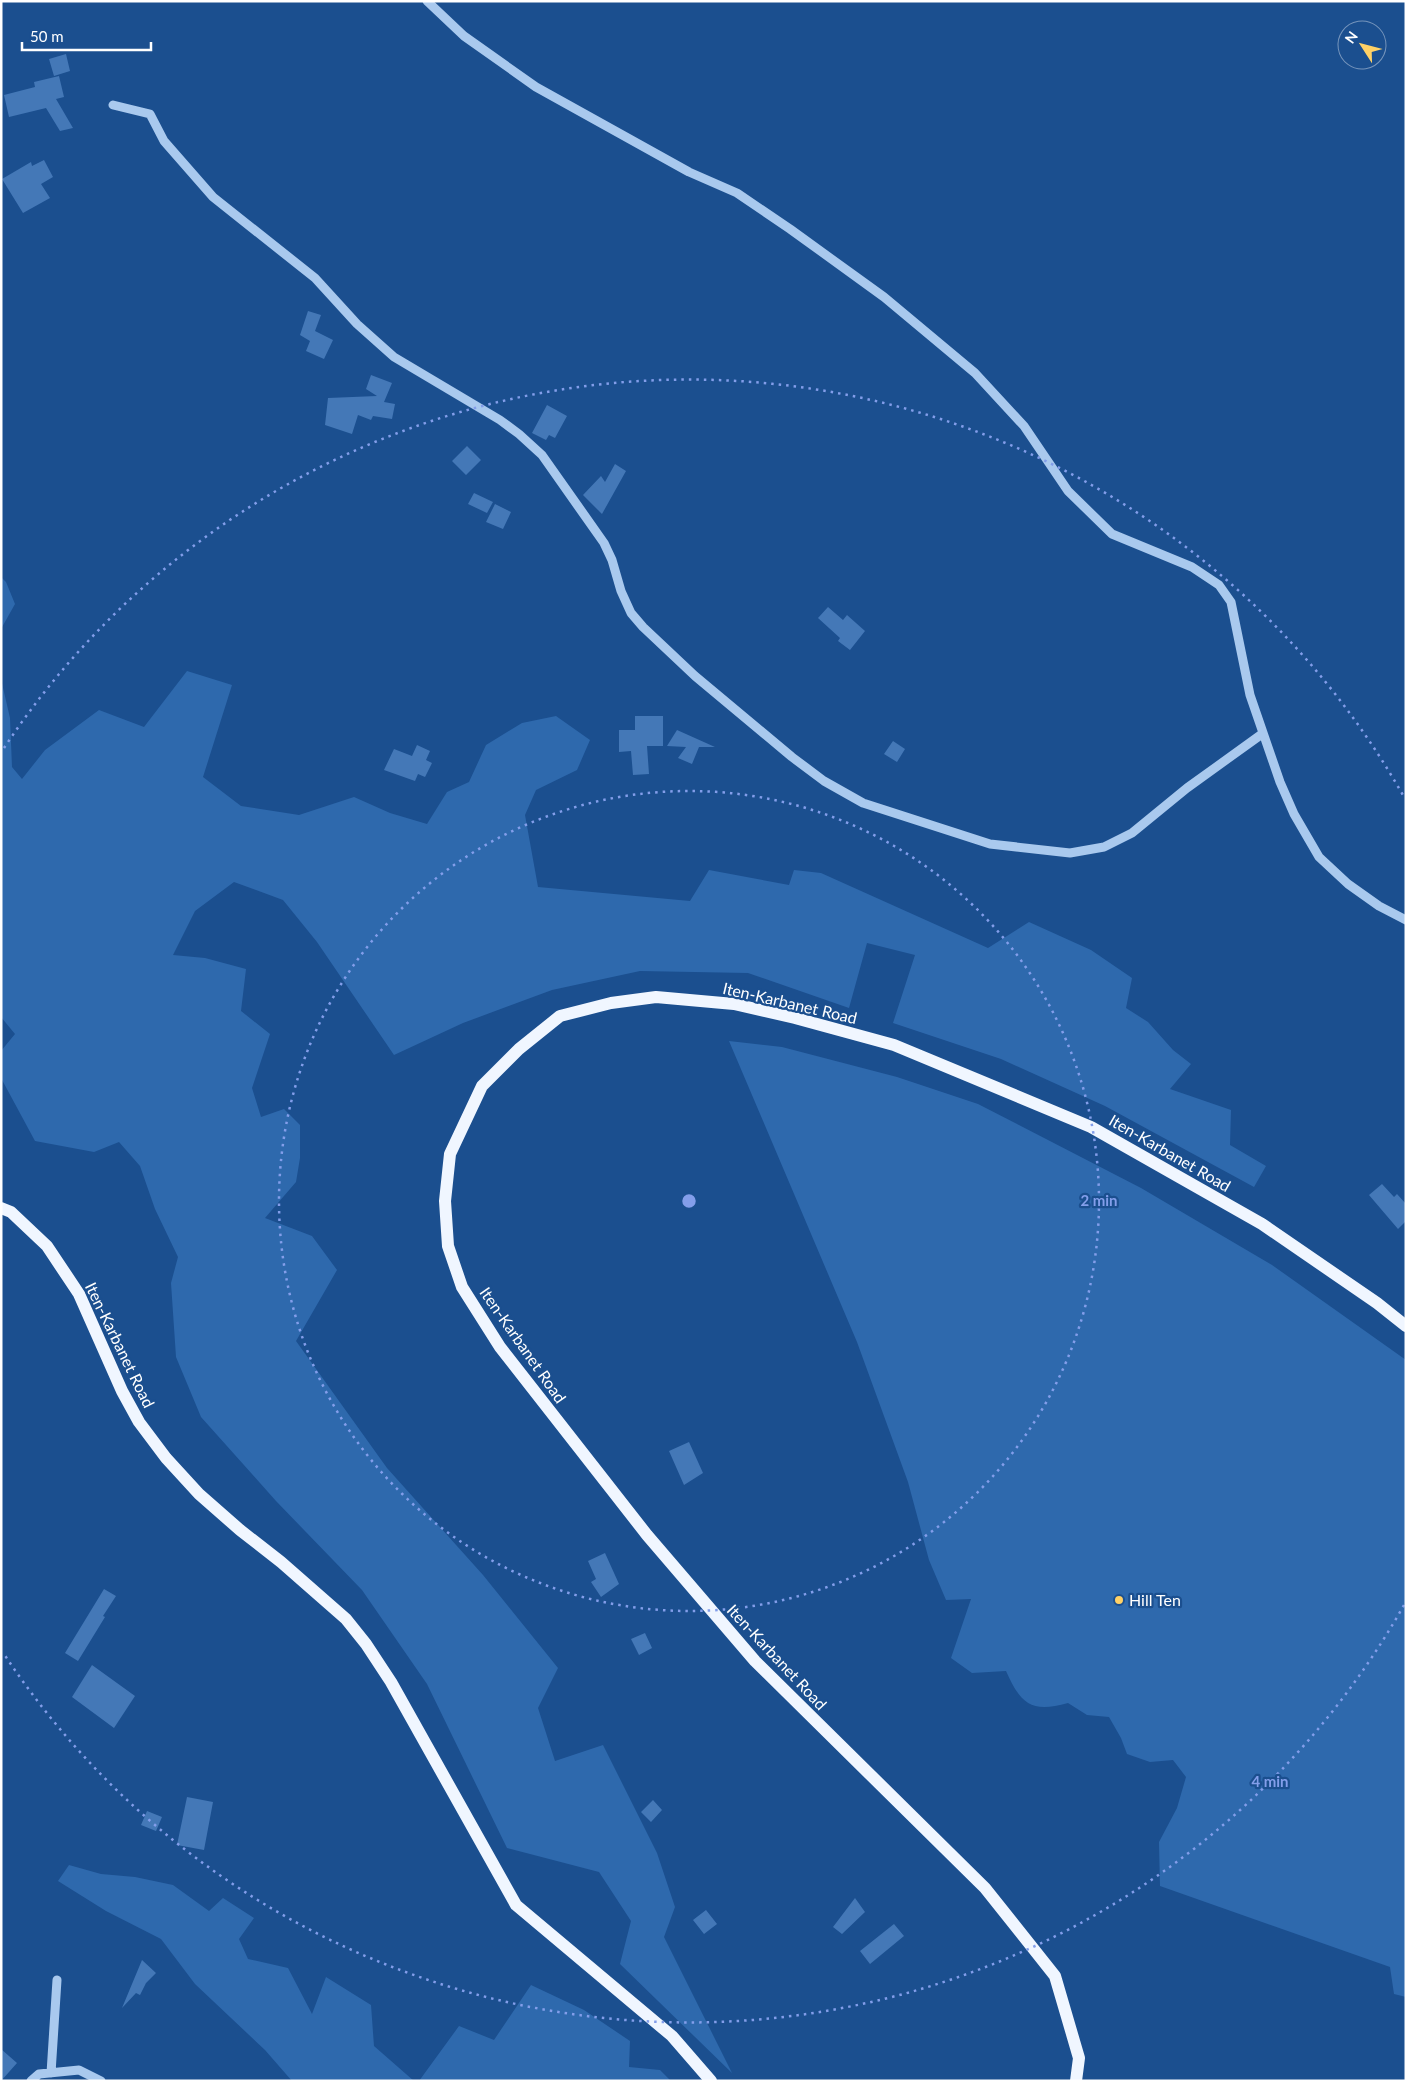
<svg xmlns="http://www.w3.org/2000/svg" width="1407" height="2082" font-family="Lato,sans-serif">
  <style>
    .green { fill: #2e69ad }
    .building { fill: #4478b7 }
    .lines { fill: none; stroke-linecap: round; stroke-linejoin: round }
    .minor { stroke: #a9c9ee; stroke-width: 9 }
    .major { stroke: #f0f6ff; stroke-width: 12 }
    .ring { fill: none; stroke: #839eea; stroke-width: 2.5; stroke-dasharray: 2.5 5 }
    .poi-dot { fill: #ffd166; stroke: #1b4f8f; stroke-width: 2 }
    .labels { text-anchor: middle; stroke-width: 4.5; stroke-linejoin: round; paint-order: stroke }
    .street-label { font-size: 16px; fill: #fff; stroke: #1b4f8f }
    .poi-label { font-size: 16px; fill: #fff; stroke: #1b4f8f; text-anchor: start }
    .centre { fill: #839eea; stroke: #1b4f8f; stroke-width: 2.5 }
    .ring-label { font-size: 15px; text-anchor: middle; font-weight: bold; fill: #839eea; stroke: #1b4f8f; stroke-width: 4.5; stroke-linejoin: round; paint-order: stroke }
  </style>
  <rect width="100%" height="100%" fill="#1b4f8f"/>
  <path class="green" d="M1,577L6,582L15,604L1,629Z
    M187,671L232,685L203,777L241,806L299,815L354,797L390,813L427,824L447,792L469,782L486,745L522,723L556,716L590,740L577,770L536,790L525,815L538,887L690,901L709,870L789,885L794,870L821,873L988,948L1029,922L1091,950L1132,978L1126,1008L1148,1022L1173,1050L1191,1064L1170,1089L1231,1110L1230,1145L1266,1166L1254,1187L1105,1106L1001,1059L893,1023L915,955L867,943L849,1008L748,973L640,971L552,990L463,1023L394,1055L317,942L283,900L234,882L195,911L173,955L205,958L246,969L241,1011L270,1034L252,1088L261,1117L284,1109L300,1125V1158L296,1182L265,1218L312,1236L337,1270L296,1341L387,1468L483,1575L558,1668L538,1708L555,1761L603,1745L657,1853L675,1907L664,1937L732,2073L620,1964L631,1921L599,1872L507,1848L427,1684L362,1590L276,1501L201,1417L176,1357L171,1283L178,1257L155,1209L140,1166L119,1142L94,1152L35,1141L1,1078V1051L15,1034L1,1017V679L10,718L12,767L22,779L45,750L99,710L144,727Z
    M729,1041L782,1047L897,1077L978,1104L1141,1188L1272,1265L1406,1360V1997L1394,1994L1390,1967L1160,1886L1159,1842L1177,1808L1186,1777L1173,1760L1150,1762L1127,1754L1121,1738L1109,1717L1087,1715L1068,1703C1032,1713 1021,1705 1006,1671L972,1673L951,1658L971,1599L946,1600L929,1560L908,1482L857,1342Z
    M69,1865L101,1874L135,1877L173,1885L209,1911L223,1898L254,1918L239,1939L248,1959L288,1968L312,2014L326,1977L371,2005L374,2046L414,2081H292L265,2050L195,1984L161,1939L106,1911L58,1881Z
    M531,1985L584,2010L630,2041L629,2067L660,2070L671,2081H419L459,2026L494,2040Z"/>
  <path class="building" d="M66,54L70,71L54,76L49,59Z
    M59,76L64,97L56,99L73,128L60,131L46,108L9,117L4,95L35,87L34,82Z
    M44,160L53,177L41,184L50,198L23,213L2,179L31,162L32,166Z
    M308,311L321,315L315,331L333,340L324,359L306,351L310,341L300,335Z
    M371,375L392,383L384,402L395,404L392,419L373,416L371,420L358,415L352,434L325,425L328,398L377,396L366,389Z
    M547,405L567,416L555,438L549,435L546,440L532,433Z
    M467,446L481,460L466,475L452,461Z
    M615,464L626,471L602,514L583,495L601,476L605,482Z
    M474,493L493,502L487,513L468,504Z
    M495,504L511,512L503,529L486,522Z
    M828,607L843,620L847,615L865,631L850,650L838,641L840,638L818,618Z
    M635,716H663V746H647L649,774L633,775L631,751L619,752V730H635Z
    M677,730L715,747H699L692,764L678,758L686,747L667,746Z
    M893,741L905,749L897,762L884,754Z
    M417,745L430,751L426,760L432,763L425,777L418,774L415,781L384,770L394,749L412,756Z
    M1382,1184L1394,1197L1397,1194L1406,1204V1221L1398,1229L1369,1195Z
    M689,1442L703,1473L684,1485L669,1451Z
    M605,1553L619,1584L601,1597L591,1582L596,1579L588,1561Z
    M104,1589L116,1596L103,1616L105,1617L78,1661L65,1653Z
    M645,1633L652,1648L639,1655L631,1639Z
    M92,1665L135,1696L114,1728L72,1697Z
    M187,1797L213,1802L204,1850L177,1845Z
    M653,1800L662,1810L651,1822L641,1812Z
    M147,1811L162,1817L156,1831L141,1825Z
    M855,1898L865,1912L842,1934L833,1927Z
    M706,1910L717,1924L704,1934L693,1920Z
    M894,1924L904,1936L870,1964L860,1951Z
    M142,1960L156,1973L146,1983L140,1995L136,1993L122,2008Z
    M1,2049L17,2063L1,2081Z"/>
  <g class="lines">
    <path class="minor" d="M427,1L464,36L536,87L689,172L737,193L790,229L884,297L975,373L1024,426L1068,491L1112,534L1192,567L1219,585L1231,602L1250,695L1280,782L1294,814L1319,857L1348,884L1379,906L1406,920
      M113,105L150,114L164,141L213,197L315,278L357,324L394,357L500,420L519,434L542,455L604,543L612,560L621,591L631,613L643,627L695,676L792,757L824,781L863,803L990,844L1070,853L1104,847L1132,833L1187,788L1262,734
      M51,2073L57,1980
      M31,2081L39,2074L79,2070L101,2081"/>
    <path class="major" d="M1,1208L11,1212L47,1246L79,1294L122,1391L139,1422L166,1458L199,1494L240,1530L281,1562L346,1619L366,1644L391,1682L516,1905L672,2036L711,2081
      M1076,2081L1079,2058L1055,1976L985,1888L755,1661L647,1535L500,1347L462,1287L448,1246L445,1201L450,1154L482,1086L519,1049L560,1016L611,1003L656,997L734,1004L795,1018L894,1045L1091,1127L1262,1224L1377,1303L1406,1326"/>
  </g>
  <g class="ring">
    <circle cx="689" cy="1201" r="410"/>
    <path d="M1404 1605A821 821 0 0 1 4 1654M4 748A821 821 0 0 1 1404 797"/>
  </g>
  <circle class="poi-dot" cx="1119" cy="1600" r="5"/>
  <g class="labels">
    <g class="street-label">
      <text transform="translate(790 1003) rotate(13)" y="6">Iten-Karbanet Road</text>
      <text transform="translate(1170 1153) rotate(30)" y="6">Iten-Karbanet Road</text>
      <text transform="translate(120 1345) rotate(64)" y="6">Iten-Karbanet Road</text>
      <text transform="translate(523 1345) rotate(55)" y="6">Iten-Karbanet Road</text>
      <text transform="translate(777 1657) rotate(47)" y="6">Iten-Karbanet Road</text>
    </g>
    <g class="poi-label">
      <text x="1129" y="1606">Hill Ten</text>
    </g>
  </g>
  <circle cx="689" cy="1201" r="8" class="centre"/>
  <g class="ring-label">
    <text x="1099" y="1206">2 min</text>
    <text x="1270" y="1787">4 min</text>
  </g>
  <rect width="1407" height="2082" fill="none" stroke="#ffffff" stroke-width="5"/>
  <g transform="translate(1362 45) rotate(306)"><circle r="24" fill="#1b4f8f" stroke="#7695bc"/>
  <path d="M0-4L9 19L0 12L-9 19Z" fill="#ffd166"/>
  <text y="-8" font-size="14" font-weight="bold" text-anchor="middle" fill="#ffffff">N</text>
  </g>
  <path d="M22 42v8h129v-8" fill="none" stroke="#ffffff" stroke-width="2.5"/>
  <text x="30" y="42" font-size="15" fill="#ffffff" stroke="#1b4f8f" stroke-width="4" paint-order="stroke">50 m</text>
</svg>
